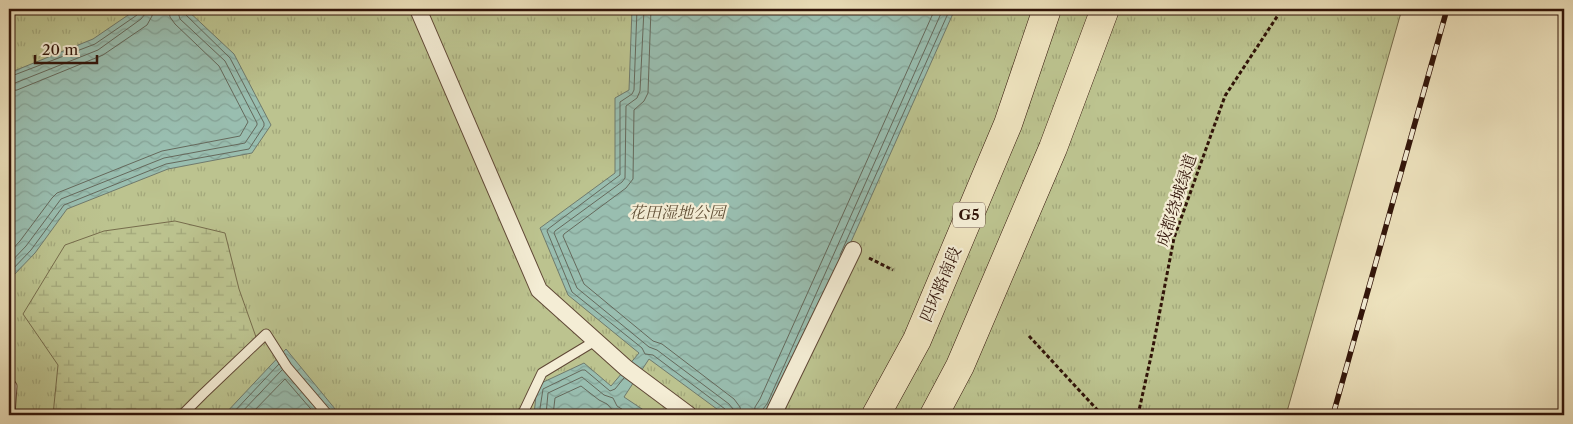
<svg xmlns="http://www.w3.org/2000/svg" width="1573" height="424" font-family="'Libre Caslon Text','Noto Serif SC',serif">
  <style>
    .grass { fill: url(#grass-tufts); stroke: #766c4c }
    .wetland { fill: url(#wetland-marsh); stroke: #766c4c }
    .water { fill: url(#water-waves); stroke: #6f7a6d }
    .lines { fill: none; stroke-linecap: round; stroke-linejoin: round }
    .shore { stroke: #65695c; stroke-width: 1 }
    .lane-casing { stroke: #604836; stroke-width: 11 }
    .street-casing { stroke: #604836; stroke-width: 18 }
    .highway-casing { stroke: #311409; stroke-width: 29 }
    .path { stroke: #311409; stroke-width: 3; stroke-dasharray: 4 2.5; stroke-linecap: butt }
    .lane { stroke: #f4edd5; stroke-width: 9 }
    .street { stroke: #f4edd5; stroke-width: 16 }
    .highway { stroke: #eee3be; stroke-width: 28 }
    .rail-casing { stroke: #311409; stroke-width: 5.5 }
    .rail { stroke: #f4edd5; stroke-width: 4; stroke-dasharray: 11; stroke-linecap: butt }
    .labels { text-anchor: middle; stroke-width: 4.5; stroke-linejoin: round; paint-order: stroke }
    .shield { fill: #f4edd5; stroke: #6c5546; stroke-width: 1 }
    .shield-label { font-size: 15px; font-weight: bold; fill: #311409 }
    .street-label { font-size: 16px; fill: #311409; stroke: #f4edd5 }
    .park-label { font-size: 16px; font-style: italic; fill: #625138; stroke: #f4edd5 }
  </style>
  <defs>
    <pattern id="grass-tufts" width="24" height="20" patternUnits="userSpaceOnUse" patternTransform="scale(1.25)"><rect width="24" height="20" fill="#bcc38f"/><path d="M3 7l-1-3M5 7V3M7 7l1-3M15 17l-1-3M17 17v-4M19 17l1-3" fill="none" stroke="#a2a77a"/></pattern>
    <pattern id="wetland-marsh" width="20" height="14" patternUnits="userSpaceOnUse" patternTransform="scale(1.25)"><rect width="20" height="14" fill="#bcc38f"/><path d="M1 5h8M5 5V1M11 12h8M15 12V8" fill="none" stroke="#a2a77a"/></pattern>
    <pattern id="water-waves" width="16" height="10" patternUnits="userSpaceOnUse" patternTransform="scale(1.25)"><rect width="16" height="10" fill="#99beb0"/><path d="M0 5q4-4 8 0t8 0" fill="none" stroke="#84a296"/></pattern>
  </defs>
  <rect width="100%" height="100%" fill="#eee3be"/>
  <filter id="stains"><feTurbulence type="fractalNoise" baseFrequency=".004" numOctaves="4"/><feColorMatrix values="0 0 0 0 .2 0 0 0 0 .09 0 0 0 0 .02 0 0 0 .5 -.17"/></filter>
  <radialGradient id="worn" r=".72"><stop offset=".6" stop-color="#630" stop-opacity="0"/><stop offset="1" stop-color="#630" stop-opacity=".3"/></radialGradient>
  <path class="grass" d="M9,9H1402L1286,415H9Z"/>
  <path class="wetland" d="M175,221L225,233L239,289L256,337L175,415H53L58,365L23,314L65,245L104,231Z"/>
  <path class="water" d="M137,9H186L234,54L271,125L252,153L168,169L67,209L35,253L11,278L9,277V73L93,39Z
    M632,9H955L775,412L768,415H725L649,359L624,397L651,415H534L537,385L584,363L611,386L639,353L568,295L540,228L615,173V98L629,90Z
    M286,349L340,415H224Z"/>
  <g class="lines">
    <path class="shore" d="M637,9L634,90L632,94L620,102V175L548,229L547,231L572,292L642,348L645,354L653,355L725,409L728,415
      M644,9L640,91L637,98L626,106L625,178L622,182L555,231L554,233L577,288L649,347L657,350L729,404L733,409L734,415
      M651,9L648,93L644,101L634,110L633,179L626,188L564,234L563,236L584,284L653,341L662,344L734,399L740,407L741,415
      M9,77L95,44L137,15L139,9
      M9,84L15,83L98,50L141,19L145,14V9
      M9,91L17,90L103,55L147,25L152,16L153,9
      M9,253L20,241L52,198L57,193L162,151L240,136L248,122L219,66L175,24L170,17L169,9
      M840,255L950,9
      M9,264L26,246L61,199L164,158L245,143L257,125V123L225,61L180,19L177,9
      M9,273L31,250L64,205L166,164L249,149L264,126V123L230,58L185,14L183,9
      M231,415L279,364
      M239,415L282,370
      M250,415L285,379L316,415
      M539,415L543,389L582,370H585L610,391L615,389L624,378
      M546,415L548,393L582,377L604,395L613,398L617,406L631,415
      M553,415L555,398L581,386L599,400L607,404L617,415
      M754,415L755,407L760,399L935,9
      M761,415L763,409L767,404L943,9"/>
    <defs>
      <path id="lane" d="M9,382L12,386L10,415
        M182,415L203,394L266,334L287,367L328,415
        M516,415L523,413L542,373L595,341"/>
      <path id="street" d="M418,9L539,290L626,368L689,415
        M773,415L853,250"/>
      <path id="highway" d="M876,415L917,340L1008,124L1047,9
        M934,415L960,366L1053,148L1105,9"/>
    </defs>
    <use href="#lane" class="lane-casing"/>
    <use href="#street" class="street-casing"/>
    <use href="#highway" class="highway-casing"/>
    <path class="path" d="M869,258L893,270
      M1029,336L1102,415
      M1138,415L1152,352L1174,238L1225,96L1282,9"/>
    <use href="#lane" class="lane"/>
    <use href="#street" class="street"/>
    <use href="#highway" class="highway"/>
    <defs>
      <path id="rail" d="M1333,415L1447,9"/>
    </defs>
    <use href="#rail" class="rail-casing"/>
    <use href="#rail" class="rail"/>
  </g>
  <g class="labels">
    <rect class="shield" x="953" y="202.5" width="32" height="25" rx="4"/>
    <g class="shield-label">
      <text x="969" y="220">G5</text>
    </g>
    <g class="street-label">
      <text transform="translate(1176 200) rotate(-72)" y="6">成都绕城绿道</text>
      <text transform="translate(940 284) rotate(-67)" y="6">四环路南段</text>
    </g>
    <g class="park-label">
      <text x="677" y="218">花田湿地公园</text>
    </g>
  </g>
  <rect width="1573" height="424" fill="none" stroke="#eee3be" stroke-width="30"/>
  <rect x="10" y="10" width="1553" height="404" fill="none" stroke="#311409" stroke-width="2.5"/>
  <rect x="15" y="15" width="1543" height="394" fill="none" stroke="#311409"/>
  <path d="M35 55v8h62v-8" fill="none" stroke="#311409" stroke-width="2.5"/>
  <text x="42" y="55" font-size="15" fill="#311409" stroke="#f4edd5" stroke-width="4" paint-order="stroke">20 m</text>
  <rect width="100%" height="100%" filter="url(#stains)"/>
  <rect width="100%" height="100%" fill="url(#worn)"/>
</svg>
